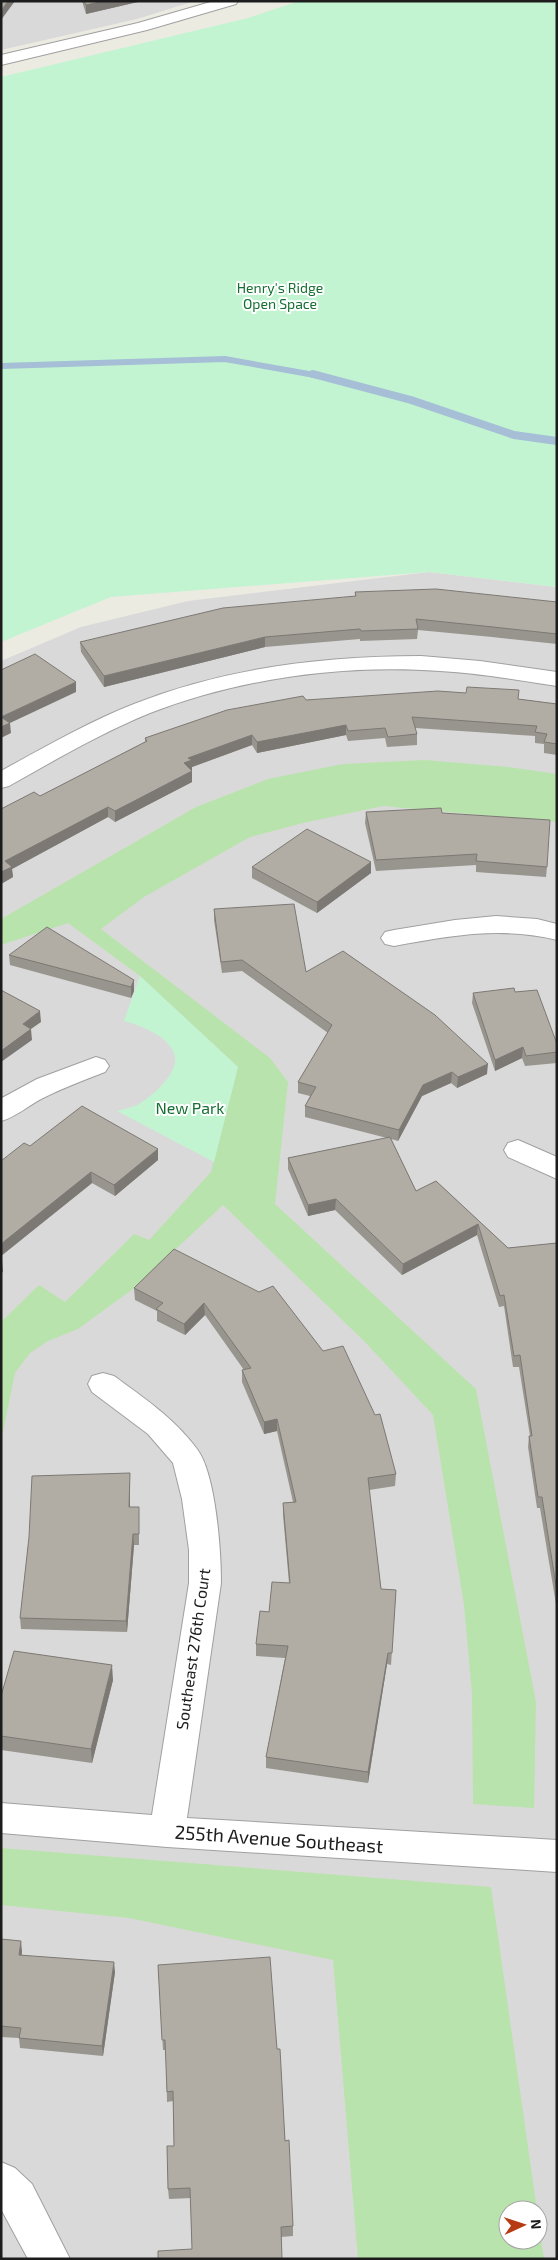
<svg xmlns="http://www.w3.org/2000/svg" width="558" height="2260" font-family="'Exo 2',sans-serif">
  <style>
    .residential { fill: #dad9d9; fill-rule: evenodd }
    .grass { fill: #b9e3ac }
    .park { fill: #c2f4d2 }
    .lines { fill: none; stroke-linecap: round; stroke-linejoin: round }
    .stream-far1 { stroke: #a6bfd6; stroke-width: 6 }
    .stream { stroke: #a6bfd6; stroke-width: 8 }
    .minor-casing { stroke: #a0a0a0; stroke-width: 2 }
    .minor { fill: #fff; fill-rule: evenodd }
    .wall { fill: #98958e }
    .shaded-wall { fill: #7c7974 }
    .building { fill: #b1ada5; stroke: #7c7974 }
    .labels { text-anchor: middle; stroke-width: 4; stroke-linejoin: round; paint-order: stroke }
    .far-park-label { font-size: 14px; fill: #156f32; stroke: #fff }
    .park-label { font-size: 16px; fill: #156f32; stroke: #fff }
    .street-label { font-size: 16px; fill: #1c1c1c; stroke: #fff }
    .near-street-label { font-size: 19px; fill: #1c1c1c; stroke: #fff }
  </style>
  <rect width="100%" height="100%" fill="#ecebe2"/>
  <path class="residential" d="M1,1H195L137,19L1,50Z
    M429,572L557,587V2259H1V661L81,627L188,601ZM508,2210H538V2240H508Z"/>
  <path class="grass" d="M424,760L509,767L557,774V822L383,806L303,823L250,837L144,897L101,929L270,1058L288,1082L275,1204L476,1389L536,1702L534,1808L473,1804L472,1694L464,1605L433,1415L364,1341L223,1205L133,1289L78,1329L48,1341L30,1353L15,1373L1,1442V1322L39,1285L65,1302L134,1234L149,1240L211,1172L238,1067L140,976L68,923L1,945V919L196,807L268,779L343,764Z
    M1,1848L491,1887L537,2210H508V2240H538V2218L544,2259H358L333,1960L129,1918L1,1905Z"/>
  <path class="park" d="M299,1H557V587L429,572L111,597L1,642V77L248,18Z
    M140,976L238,1067L214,1162L117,1111C123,1109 130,1108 135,1106C150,1099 182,1071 174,1053C167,1035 141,1026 124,1021Z"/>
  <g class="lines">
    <path class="stream-far1" d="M1,366L225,359L320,376"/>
    <path class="stream" d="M313,374L411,400L514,435L557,441"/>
    <defs>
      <path id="minor" d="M214,1H238L236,4L147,30L1,65V55L138,23Z
        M421,656L480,661L557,672V686C518,680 479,673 440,671C344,664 241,678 150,713C101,733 55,760 9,786L1,788V771C45,747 88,722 134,704C224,668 324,656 421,656Z
        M496,916L537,919L557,924V940C501,926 449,936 394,946L385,944L381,938L385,932L394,930L455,920Z
        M96,1057L105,1060L109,1066L105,1072C84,1080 63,1088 43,1098C29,1105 16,1117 1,1121L2,1098L37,1079Z
        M518,1140L557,1157V1179L508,1157L504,1150L508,1143Z
        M103,1373L114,1376C144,1398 174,1418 197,1449C216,1474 221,1551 221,1583L187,1818L557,1840V1872L167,1847L1,1833V1803L152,1815L189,1583V1550L182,1499L173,1463L148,1434L92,1392L88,1384L92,1376Z
        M1,2162L15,2168L32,2184L70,2259H28L1,2209Z"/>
    </defs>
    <use href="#minor" class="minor-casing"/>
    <use href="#minor" class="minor"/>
  </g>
  <path class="wall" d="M82,1H142L86,14Z
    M355,592L557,602V644L492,637L418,630L417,639L360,641V639L265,647L104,687L81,652L80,642L355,596Z
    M519,699L557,704V755L544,753V744L535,743V736L415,728L417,734V745L387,747L385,738L348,741L346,735L257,753L252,745L192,767V782L115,822L108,817L12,869L13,877L1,884L40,796L145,742V738L306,700Z
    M366,812L442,813L547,867L546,877L476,872V865L376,871L365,823Z
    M371,862V873L317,913L252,878V867Z
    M214,909L306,972L487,1074L457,1088L451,1083L422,1096L398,1141L391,1139L416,1191L436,1181L508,1248L557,1243V1610L540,1508H537L528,1447L529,1436H530L519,1367H513L504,1306L499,1307L477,1235L402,1275L335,1210L308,1216L288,1169V1158L387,1138L305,1117V1106L310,1096L298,1093V1082L328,1033L242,971L222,973L214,920Z
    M9,955L134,980V991L131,998L10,965Z
    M473,993L557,1044V1063L525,1066L522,1058L495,1071L472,1003Z
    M30,1146L158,1149V1160L115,1196L92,1183L1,1256V1161Z
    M174,1249L396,1474L395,1486L369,1490L381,1589L396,1590L391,1665L387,1664L368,1783L266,1768V1757L285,1658L256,1656V1644L269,1612L289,1583L283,1515V1503L293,1502L277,1431L264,1434L242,1382V1370H244L205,1315L185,1335L157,1321V1311L135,1300L134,1288Z
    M130,1484V1507L139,1518V1545H134L127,1632L21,1629L20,1618Z
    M113,1680L92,1763L1,1750V1696Z
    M1,1939L22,1951V1955L115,1972L103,2056L20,2048L19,2038L1,2037Z
    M158,1965L277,2049L293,2226V2236L281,2237L192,2249L191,2198L169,2199L168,2189L174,2146L173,2101L167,2102L166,2050H163Z"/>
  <path class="shaded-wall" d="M8,1H15L1,20V11Z
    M104,1H142L86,14V5Z
    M265,637V647L104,687V676Z
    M76,682V692L10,723L11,733L1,738V717Z
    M346,725V735L257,753V742Z
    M252,735V745L192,767V782L115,822V811L184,763L188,758Z
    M108,807V817L12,869L13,877L1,884V872L5,861Z
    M371,862V873L317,913V902Z
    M134,980V991L131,998V987Z
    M40,1011L41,1022L31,1029L32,1040L1,1062V1051L23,1024Z
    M523,1047L522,1058L495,1071V1060Z
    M488,1064L487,1074L457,1088L458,1077Z
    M452,1072L451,1083L422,1096L398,1141L399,1130L423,1085Z
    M158,1149V1160L115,1196L114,1185Z
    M91,1172L92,1183L1,1256V1244Z
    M336,1199L335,1210L308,1216V1205Z
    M478,1224L477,1235L402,1275L403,1264Z
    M1,1261H2L3,1272L1,1273Z
    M204,1303L205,1315L185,1335L184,1324Z
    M277,1419V1431L264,1434V1422Z
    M130,1473V1518L129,1507Z
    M133,1534L134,1545L127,1632L126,1621Z
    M388,1653L387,1664L368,1783V1772Z
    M112,1665L113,1680L92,1763L91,1749Z
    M21,1941L22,1951L20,1965L19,1955Z
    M114,1962L115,1972L103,2056L102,2046Z"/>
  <path class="building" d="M1,1H8L1,11Z
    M84,1H104L86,5Z
    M436,589L557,602V634L493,627L416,619L418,629L361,631L360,629L265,637L104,676L80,642L223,608L356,596L355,592Z
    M35,654L76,682L1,717V670Z
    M467,687L519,690L518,699L557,704V744L544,742L547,734L535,732L537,726L412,717L417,734L388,737L385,728L348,731L346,725L257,742L252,735L188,758L192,760L184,763L192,771L115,811L108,807L5,861L12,867L1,872V809L34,792L40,796L147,741L145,738L227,710L303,696L306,700L438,691L466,693Z
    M1,717L10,723L1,727Z
    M441,808L442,813L550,820L547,867L476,861L477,854L376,860L366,812Z
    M307,829L371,862L317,902L252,867Z
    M294,904L306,972L343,951L435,1015L488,1064L458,1077L452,1072L423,1085L399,1130L305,1106L316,1087L298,1082L332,1025L242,960L221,962L214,909Z
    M47,927L134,980L131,987L9,955Z
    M514,988L515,992L537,990L557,1044V1052L526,1056L523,1047L495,1060L473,993Z
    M1,990L40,1011L23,1024L31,1029L1,1051Z
    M82,1106L158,1149L114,1185L91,1172L1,1244V1161L24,1143L30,1146Z
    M390,1137L416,1191L436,1181L508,1248L557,1243V1592L542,1497H538L529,1436H532L520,1355L514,1356L504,1295L500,1296L478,1224L403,1264L336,1199L308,1205L288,1158Z
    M174,1249L259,1292L273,1286L323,1351L343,1346L375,1415L380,1414L396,1474L368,1478L381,1589L396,1590L392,1653H388L368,1772L266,1757L288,1646L256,1644L260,1611L269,1612L272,1582L290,1583L283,1503L296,1502L277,1419L264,1422L242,1370L251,1368L204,1303L184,1324L156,1309L163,1303L134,1288Z
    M130,1473L129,1507H139V1534H133L126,1621L20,1618L29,1537L32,1476Z
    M14,1651L112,1665L91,1749L1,1736V1696Z
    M1,1939L21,1941L19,1955L114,1962L102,2046L19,2038L21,2028L1,2026Z
    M270,1957L277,2049H280L285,2141L289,2140L293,2226L281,2227L282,2259H158V2251L192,2249L190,2188L168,2189L167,2146H174L173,2091L167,2092L165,2040H162L158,1965Z"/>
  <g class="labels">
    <g class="far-park-label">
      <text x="280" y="293">Henry's Ridge<tspan x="280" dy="16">Open Space</tspan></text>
    </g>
    <g class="park-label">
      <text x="190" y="1114">New Park</text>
    </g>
    <g class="street-label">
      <text transform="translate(193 1649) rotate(-82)" y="6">Southeast 276th Court</text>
    </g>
    <g class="near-street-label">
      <text transform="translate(279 1839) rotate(4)" y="7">255th Avenue Southeast</text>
    </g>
  </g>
  <rect width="558" height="2260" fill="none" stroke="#1c1c1c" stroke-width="5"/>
  <g transform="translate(523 2225) rotate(87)"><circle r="24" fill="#ffffff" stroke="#a4a4a4"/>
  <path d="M0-4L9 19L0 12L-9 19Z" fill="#b63a12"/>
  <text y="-8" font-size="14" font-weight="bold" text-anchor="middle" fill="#1c1c1c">N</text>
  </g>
</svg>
